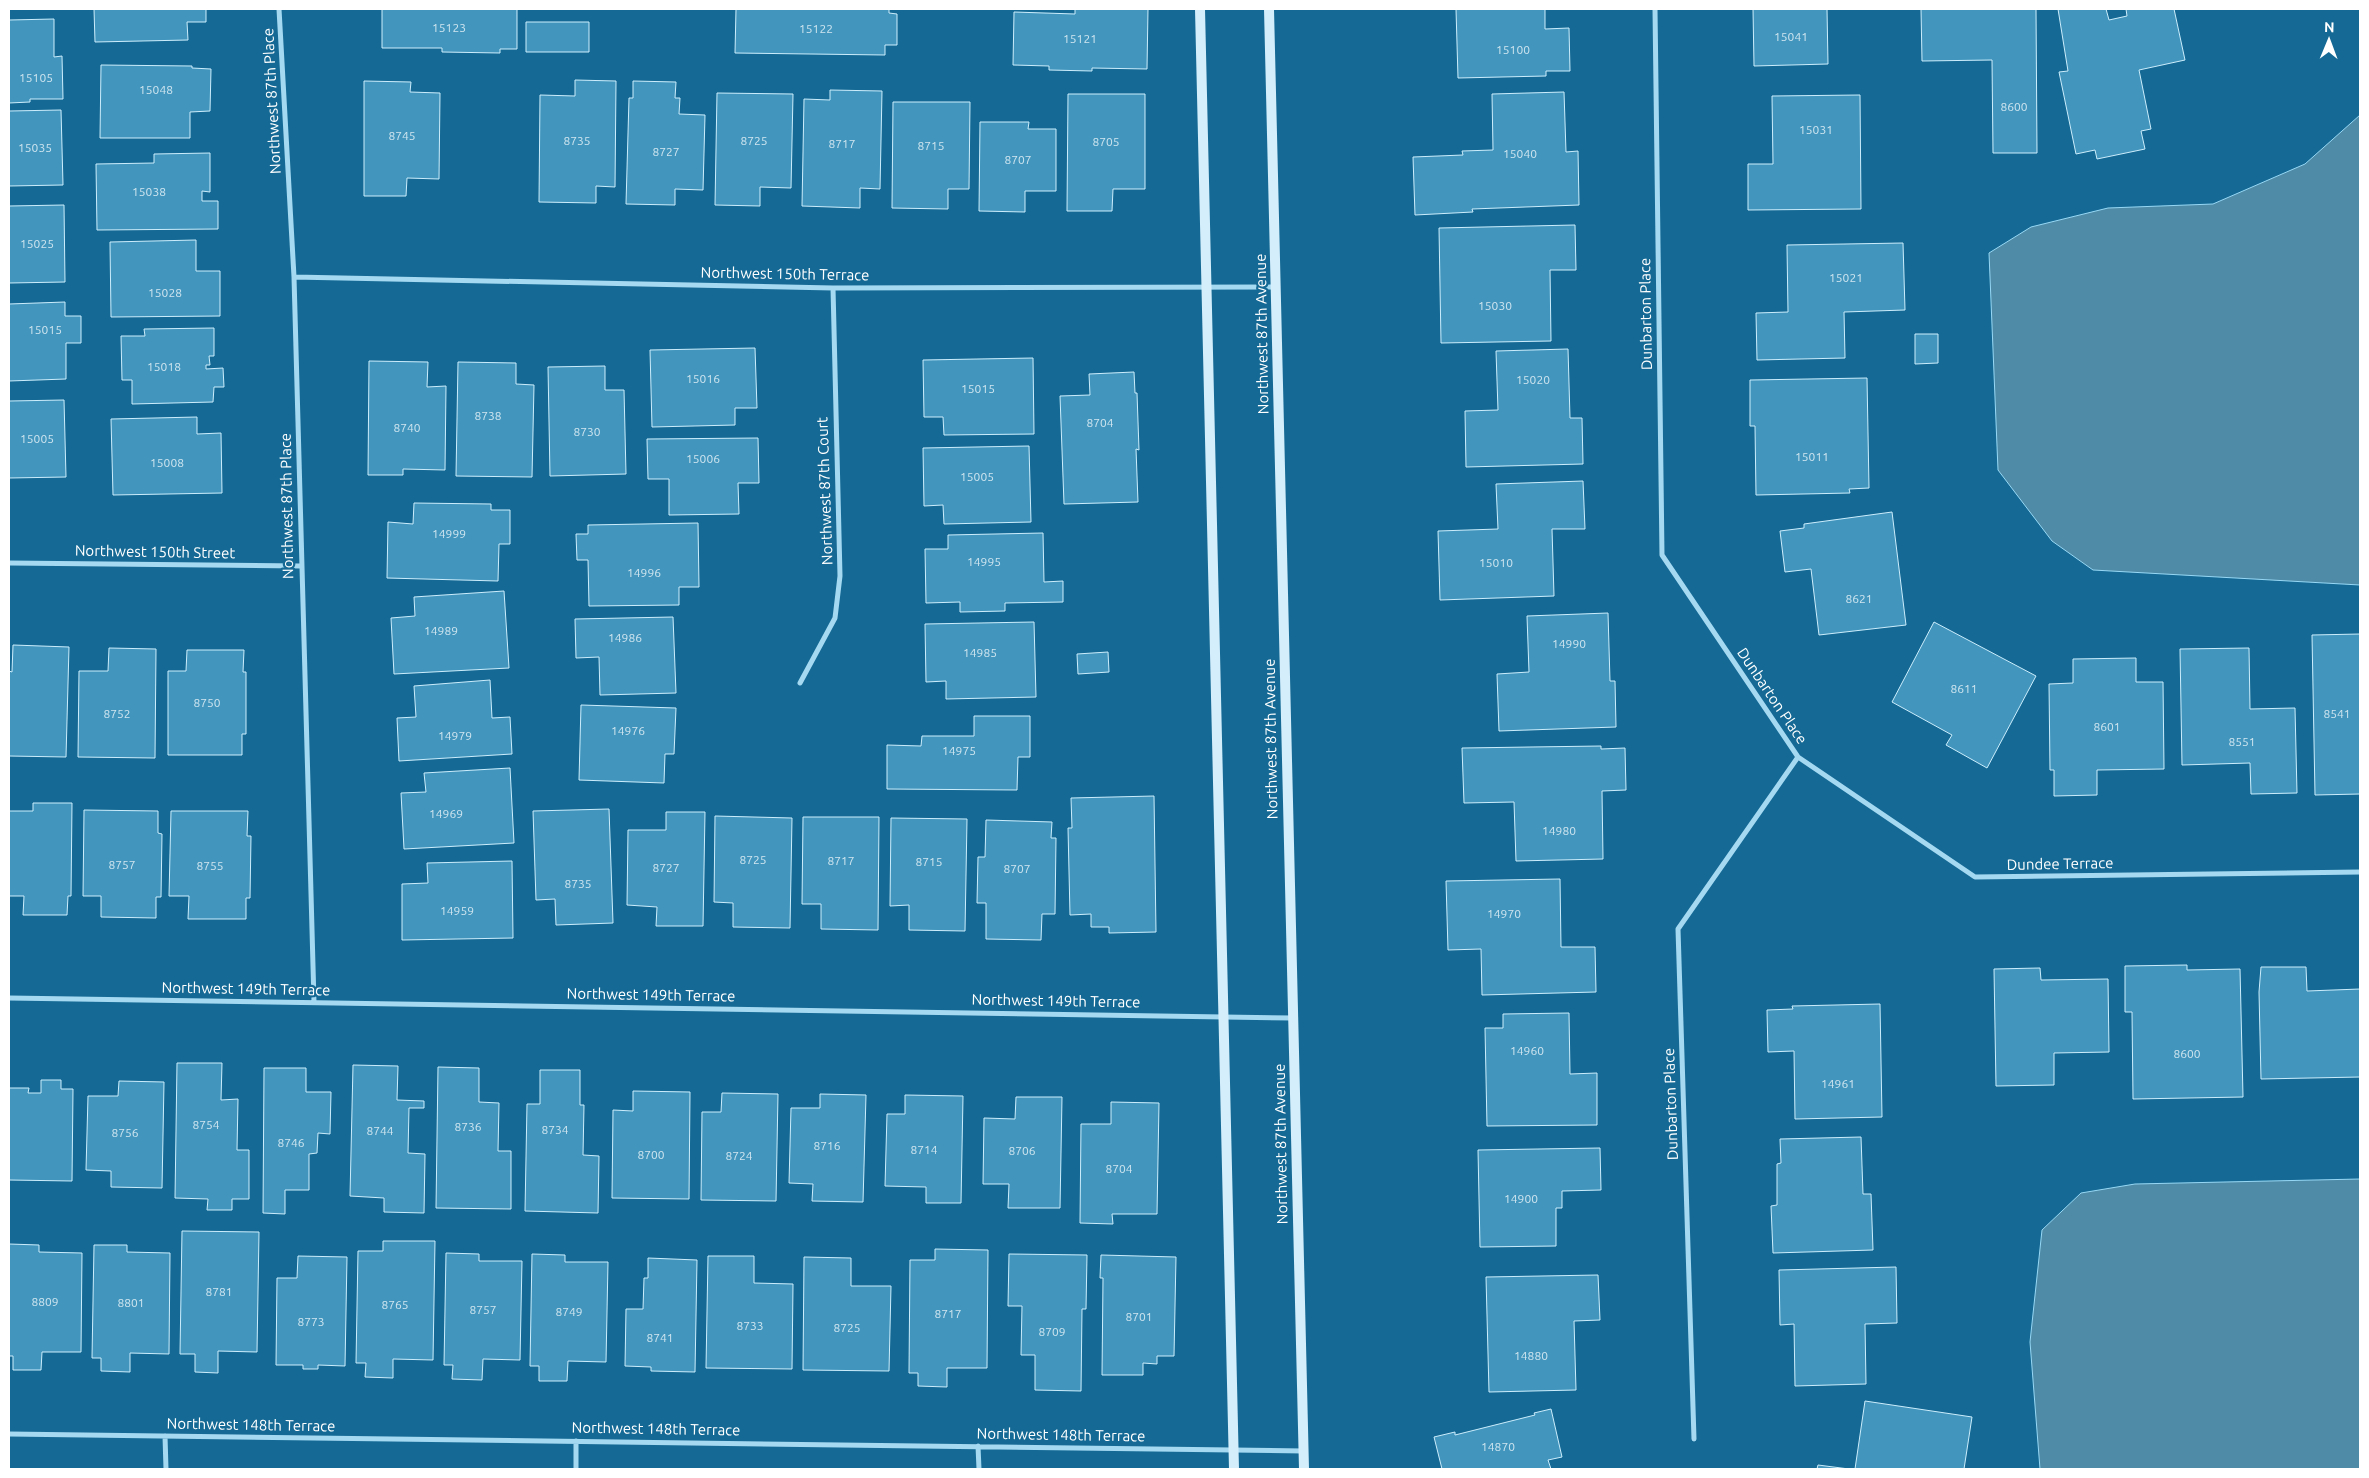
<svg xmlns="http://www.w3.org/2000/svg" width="2369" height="1478" font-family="Ubuntu,sans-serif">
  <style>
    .water { fill: #4f8ba7; stroke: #97d8f5 }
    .building { fill: #4296be; stroke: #ccedfc }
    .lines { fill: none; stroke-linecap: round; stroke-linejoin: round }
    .minor { stroke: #a5d9f2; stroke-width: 5 }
    .secondary { stroke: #d4eefc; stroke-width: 10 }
    .labels { text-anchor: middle; stroke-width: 4.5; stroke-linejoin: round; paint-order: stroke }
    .number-label { font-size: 12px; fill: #d0e5ef }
    .street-label { font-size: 15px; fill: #fff; stroke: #156a95 }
  </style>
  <rect width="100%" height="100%" fill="#156a95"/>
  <path class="water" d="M2360,115V585L2093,570L2052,541L1998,470L1989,253L2031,227L2108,208L2213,204L2305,164Z
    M2360,1179V1469H2040L2030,1342L2042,1230L2081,1193L2135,1184Z"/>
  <path class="building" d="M94,9H206V22H187L188,40L95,42Z
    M382,9H517V49H500V53L442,52V48H382Z
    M736,9H889V13L897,14V45H885V55L735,53Z
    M1075,9H1148L1147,69L1092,68V71L1049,70V66L1013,65L1014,12L1075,14Z
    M1456,9H1545V29L1569,28L1570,71H1546V76L1458,78Z
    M1753,9H1827L1828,64L1754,66Z
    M1921,9H2036L2037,153H1993L1992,60L1922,61Z
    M2058,9H2106L2109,20L2127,16L2126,9H2174L2185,60L2139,70L2151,129L2141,131L2145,149L2097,159L2095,150L2076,154L2059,72L2068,71Z
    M54,19V57L62,56L63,99H30V102L9,103V20Z
    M526,22H589V52H526Z
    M101,65L192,66V68L211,69L210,111L190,112V138H100Z
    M575,80L616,81L615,187L596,186V203L539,202L540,95L575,96Z
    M364,81L411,82L410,92L440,93L439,179L407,178L406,196H364Z
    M633,81L676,82L675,98H680L679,114L705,115L703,190L675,189V205L626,204L629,98H633Z
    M830,90L882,91L880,189L860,188V208L802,206L804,99L830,100Z
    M1564,92L1566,152L1578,151L1579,205L1472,209L1473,212L1415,215L1413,157L1463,155L1462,151L1493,150L1492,94Z
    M717,93L793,94L791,188L760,187V206L715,205Z
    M1068,94H1145V189H1113L1112,211H1067Z
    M1860,95L1861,209L1748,210V164H1773L1772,96Z
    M893,102H970L969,189H948V209L892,208Z
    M61,110L63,185L9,186V111Z
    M980,122H1029L1028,129H1056V191H1025V212L979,211Z
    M210,153V192L202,191V201H218V229L97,230L96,164L154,163V154Z
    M64,205L65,282L9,283V206Z
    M1575,225L1576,270H1550L1551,341L1441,343L1439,228Z
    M196,240V271H220V316L111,317L110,242Z
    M1903,243L1905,310L1844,312L1845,358L1757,360L1756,313L1788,312L1787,245Z
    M65,302V316H81V343H66V379L9,381V304Z
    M214,328V356H209L210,365H206V369L223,368L224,387H214L213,402L132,404V380H122L121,336H145L144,329Z
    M1915,334H1938V363L1915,364Z
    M755,348L757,408H735V425L652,427L650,350Z
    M1568,349L1570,418H1582L1583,464L1466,467L1465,411L1498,410L1496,351Z
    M1033,358L1034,434L944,435L943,417H924L923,360Z
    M369,361L428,362L427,387L446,386L445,470L403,469V475H368Z
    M458,362L516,363V384L534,385L532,477L456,476Z
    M605,366V390H624L626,474L550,476L548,367Z
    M1134,372L1135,393H1137L1139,450L1136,449L1138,502L1064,504L1060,396L1090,395L1089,374Z
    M1867,378L1869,488L1849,489L1850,493L1756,495L1755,426H1750V380Z
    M64,400L66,477L9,478V401Z
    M197,417V434L221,433L222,493L113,495L111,419Z
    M758,438L759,483H738L739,514L669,515V479H648L647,439Z
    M1029,446L1031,522L944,524L943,505L924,506L923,448Z
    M1583,481L1585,529H1552L1554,596L1440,600L1438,531L1498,529L1496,484Z
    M414,503L491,504V510H510V544H499L498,581L387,578L388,522L413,524Z
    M1892,512L1906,625L1819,635L1811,569L1785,572L1780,531L1804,528V524Z
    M698,523L699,587H679V605L589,606L588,560H577L576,534H588V525Z
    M1043,533L1044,582L1063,581V602L1005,603V611L960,612V602L926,603L925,549H948V535Z
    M504,591L509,668L394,674L391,618L415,616L414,597Z
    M1608,613L1610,681H1615L1616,727L1499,731L1497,674L1529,672L1527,616Z
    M673,617L676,693L600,695L599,657L576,658L575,619Z
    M1034,622L1036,697L946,699V681L926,682L925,624Z
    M1934,622L2036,676L1987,768L1946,745L1952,735L1892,702Z
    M2360,634V794L2315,795L2312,635Z
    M13,645L69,647L66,757L9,756V671L12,672Z
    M109,648L156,649L155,758L78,757L79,671H108Z
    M2249,648L2250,709L2295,708L2297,793L2251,794L2250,763L2182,765L2180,649Z
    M187,650H244L243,672H246V734H242V755H168V671H186Z
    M1108,652L1109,672L1078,674L1077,654Z
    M2136,658V682H2163L2164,769L2097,770V795L2054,796V770H2050L2049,684L2073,683V659Z
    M490,680L492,718L510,717L512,754L399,761L397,718L416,717L414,686Z
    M581,705L676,708L674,754H665L664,783L579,780Z
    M974,716H1030V757H1018L1017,790L887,789V745L921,746L922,736H974Z
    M1601,746V749L1625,748L1626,790L1602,791L1603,859L1516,861L1514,802L1464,803L1462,748Z
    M510,768L514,843L404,849L401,793L426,792L424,773Z
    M1154,796L1156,932L1109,933V927H1091V914L1070,915L1068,828H1072L1071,798Z
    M33,803H72L71,896H68L67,915H23L24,896H9V811H33Z
    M609,809L613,923L556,925L555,899L536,900L533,811Z
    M84,810L158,811V833L162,834L161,897H156V918L101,917V896H83Z
    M171,811H248L247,836H251L250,898H246V919H188L189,896H169Z
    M666,812H705L703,926H656L657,907L627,905L628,830H666Z
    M715,816L792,818L790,928L733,927V903L714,902Z
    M803,817H879L878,930L821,929V904H802Z
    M891,818L967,819L965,931L909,930V905L890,906Z
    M986,820L1052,822L1051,838H1056L1055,914H1042L1041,940L986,939V903H977L978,857H985Z
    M512,861L513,938L402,940V884L428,883L427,863Z
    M1560,879L1561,947H1595L1596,992L1482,995L1481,949L1448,950L1446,881Z
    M2187,965V970L2240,969L2243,1097L2133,1099L2132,1012H2125V966Z
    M2261,967H2306L2307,991L2360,989V1077L2261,1079L2259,992Z
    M2040,968L2041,980L2108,979L2109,1052L2054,1053V1085L1996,1086L1994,969Z
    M1880,1004L1882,1117L1795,1119L1794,1051L1768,1052L1767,1010L1793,1009L1792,1006Z
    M1569,1013L1570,1074L1597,1073V1125L1487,1126L1485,1028H1503V1014Z
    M177,1063H222L221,1100L238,1099L237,1150H249V1199H232V1210H207L208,1199L175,1198Z
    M353,1065L398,1066L397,1100L424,1101V1108H409L408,1153L425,1154L424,1213L384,1212V1198L350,1196Z
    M438,1067L479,1068V1102L499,1103L498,1151H511V1209L436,1208Z
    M264,1068H306V1092H331L330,1134L318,1133L317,1153L309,1154V1190H285V1214L263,1213Z
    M540,1070H580V1105H584L583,1155L599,1156L598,1213L525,1211L527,1104H540Z
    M41,1080H61V1089H73L72,1181L9,1180V1088H29L28,1093H41Z
    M119,1081L164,1082L162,1188L111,1187V1171L86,1170L88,1096H118Z
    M633,1091L690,1092L689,1199L612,1198L613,1110L633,1111Z
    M722,1093L778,1094L776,1201L701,1200L702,1112H721Z
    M820,1094L866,1095L863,1202L812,1201L813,1184L789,1183L791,1108H820Z
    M905,1095L963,1096L961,1203H926V1187L885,1186L887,1114H905Z
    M1016,1097H1062L1060,1208H1008L1009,1184H983L984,1118L1015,1119Z
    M1111,1102L1159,1103L1157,1214H1112L1113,1224L1080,1223L1081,1124H1111Z
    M1861,1137L1863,1194H1871L1873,1250L1773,1253L1771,1206L1777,1205V1164L1781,1163L1780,1139Z
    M1600,1148L1601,1190L1562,1191V1208H1556V1246L1480,1247L1478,1150Z
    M182,1231L259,1232L257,1352L218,1351V1373L195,1372V1354H180Z
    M383,1241H435L433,1360L393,1359V1378L365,1377L366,1363H356L358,1251H383Z
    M9,1244L39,1245V1252L82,1253L81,1352H42L41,1370H13V1356H9Z
    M94,1245H127V1252L170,1253L169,1354L130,1353V1372L101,1371V1358H92Z
    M935,1249L988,1250L987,1368H947V1387L918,1386V1373H909L910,1260H935Z
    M446,1253L479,1254V1261H522L520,1360L483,1359L482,1380L452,1379L453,1365H444Z
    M532,1254L565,1255V1262H608L606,1362L568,1361L567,1381H539V1366H530Z
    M1009,1254L1087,1255L1086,1309H1082L1081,1391L1035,1390V1355H1021L1022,1306H1008Z
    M1101,1255L1176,1257L1174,1356H1157V1364L1143,1363V1375H1102L1103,1278H1100Z
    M298,1256L347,1257L345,1366L318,1365V1369H303V1365H276L277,1278H297Z
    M708,1256H754V1283L793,1284L792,1369L706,1368Z
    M804,1257L851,1258V1286H891L889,1371L803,1370Z
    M648,1258L697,1260L695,1372L651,1371V1367L625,1366L626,1309H643L644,1278H648Z
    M1896,1267L1897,1323L1865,1324L1866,1384L1795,1386L1794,1324L1780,1325L1779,1270Z
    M1598,1275L1600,1320L1574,1321L1576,1390L1489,1392L1486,1277Z
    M1865,1401L1972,1417L1964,1469H1855Z
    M1551,1409L1562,1457L1548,1460L1551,1469H1442L1434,1437L1455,1432V1435L1535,1415L1534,1413Z
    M1818,1465L1849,1469H1817Z"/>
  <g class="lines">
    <path class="minor" d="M279,9L294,277L314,1002
      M1655,9L1662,555L1798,757L1975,877L2360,872
      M294,277L833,288L1275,287
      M9,563L301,566
      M800,683L835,618L840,576L833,288
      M9,998L1293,1018
      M9,1434L1304,1451
      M165,1436L166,1469
      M1694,1439L1678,929L1798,757
      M576,1441V1469
      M978,1446L979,1469"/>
    <path class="secondary" d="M1200,9L1234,1469
      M1269,9L1304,1469"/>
  </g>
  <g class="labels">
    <g class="number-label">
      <text x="449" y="32">15123</text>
      <text x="816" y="33">15122</text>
      <text x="1791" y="41">15041</text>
      <text x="1080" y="43">15121</text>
      <text x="1513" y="54">15100</text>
      <text x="36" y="82">15105</text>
      <text x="156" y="94">15048</text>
      <text x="2014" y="111">8600</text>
      <text x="1816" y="134">15031</text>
      <text x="402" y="140">8745</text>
      <text x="577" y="145">8735</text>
      <text x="754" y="145">8725</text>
      <text x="1106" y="146">8705</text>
      <text x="842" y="148">8717</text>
      <text x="931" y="150">8715</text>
      <text x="35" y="152">15035</text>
      <text x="666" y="156">8727</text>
      <text x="1520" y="158">15040</text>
      <text x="1018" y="164">8707</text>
      <text x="149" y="196">15038</text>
      <text x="37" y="248">15025</text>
      <text x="1846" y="282">15021</text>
      <text x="165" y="297">15028</text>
      <text x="1495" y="310">15030</text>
      <text x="45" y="334">15015</text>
      <text x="164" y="371">15018</text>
      <text x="703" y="383">15016</text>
      <text x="1533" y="384">15020</text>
      <text x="978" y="393">15015</text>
      <text x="488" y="420">8738</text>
      <text x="1100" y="427">8704</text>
      <text x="407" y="432">8740</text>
      <text x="587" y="436">8730</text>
      <text x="37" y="443">15005</text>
      <text x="1812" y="461">15011</text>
      <text x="703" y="463">15006</text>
      <text x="167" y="467">15008</text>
      <text x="977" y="481">15005</text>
      <text x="449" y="538">14999</text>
      <text x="984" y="566">14995</text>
      <text x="1496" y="567">15010</text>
      <text x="644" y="577">14996</text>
      <text x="1859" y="603">8621</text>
      <text x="441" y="635">14989</text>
      <text x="625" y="642">14986</text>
      <text x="1569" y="648">14990</text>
      <text x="980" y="657">14985</text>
      <text x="1964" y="693">8611</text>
      <text x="207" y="707">8750</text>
      <text x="117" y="718">8752</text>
      <text x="2337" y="718">8541</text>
      <text x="2107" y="731">8601</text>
      <text x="628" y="735">14976</text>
      <text x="455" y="740">14979</text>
      <text x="2242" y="746">8551</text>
      <text x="959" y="755">14975</text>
      <text x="446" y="818">14969</text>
      <text x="1559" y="835">14980</text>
      <text x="753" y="864">8725</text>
      <text x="841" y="865">8717</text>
      <text x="929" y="866">8715</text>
      <text x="122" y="869">8757</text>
      <text x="210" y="870">8755</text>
      <text x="666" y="872">8727</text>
      <text x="1017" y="873">8707</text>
      <text x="578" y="888">8735</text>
      <text x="457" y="915">14959</text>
      <text x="1504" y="918">14970</text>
      <text x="1527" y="1055">14960</text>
      <text x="2187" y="1058">8600</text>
      <text x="1838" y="1088">14961</text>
      <text x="206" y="1129">8754</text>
      <text x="468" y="1131">8736</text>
      <text x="555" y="1134">8734</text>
      <text x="380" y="1135">8744</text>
      <text x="125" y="1137">8756</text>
      <text x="291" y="1147">8746</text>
      <text x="827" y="1150">8716</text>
      <text x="924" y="1154">8714</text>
      <text x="1022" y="1155">8706</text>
      <text x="651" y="1159">8700</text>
      <text x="739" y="1160">8724</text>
      <text x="1119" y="1173">8704</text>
      <text x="1521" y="1203">14900</text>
      <text x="219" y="1296">8781</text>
      <text x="45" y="1306">8809</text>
      <text x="131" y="1307">8801</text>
      <text x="395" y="1309">8765</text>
      <text x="483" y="1314">8757</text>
      <text x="569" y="1316">8749</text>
      <text x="948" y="1318">8717</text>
      <text x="1139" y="1321">8701</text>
      <text x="311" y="1326">8773</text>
      <text x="750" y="1330">8733</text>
      <text x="847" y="1332">8725</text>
      <text x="1052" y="1336">8709</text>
      <text x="660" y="1342">8741</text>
      <text x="1531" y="1360">14880</text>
      <text x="1498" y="1451">14870</text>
    </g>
    <g class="street-label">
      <text transform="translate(272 101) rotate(-93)" y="5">Northwest 87th Place</text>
      <text transform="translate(785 274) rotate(1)" y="5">Northwest 150th Terrace</text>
      <text transform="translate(1646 314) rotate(-91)" y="5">Dunbarton Place</text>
      <text transform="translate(1262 334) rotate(-91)" y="5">Northwest 87th Avenue</text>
      <text transform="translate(825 491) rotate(-92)" y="5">Northwest 87th Court</text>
      <text transform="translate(287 506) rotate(-91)" y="5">Northwest 87th Place</text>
      <text transform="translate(155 552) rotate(1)" y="5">Northwest 150th Street</text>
      <text transform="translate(1772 696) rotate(56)" y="5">Dunbarton Place</text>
      <text transform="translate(1271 739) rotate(-91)" y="5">Northwest 87th Avenue</text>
      <text transform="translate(2060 864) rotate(-1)" y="5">Dundee Terrace</text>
      <text transform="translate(246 989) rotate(1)" y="5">Northwest 149th Terrace</text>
      <text transform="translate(651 995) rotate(1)" y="5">Northwest 149th Terrace</text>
      <text transform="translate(1056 1001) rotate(1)" y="5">Northwest 149th Terrace</text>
      <text transform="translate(1671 1104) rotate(-92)" y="5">Dunbarton Place</text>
      <text transform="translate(1281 1144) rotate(-91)" y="5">Northwest 87th Avenue</text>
      <text transform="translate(251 1425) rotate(1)" y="5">Northwest 148th Terrace</text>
      <text transform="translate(656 1429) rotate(1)" y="5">Northwest 148th Terrace</text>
      <text transform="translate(1061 1435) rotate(1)" y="5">Northwest 148th Terrace</text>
    </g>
  </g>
  <rect width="2369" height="1478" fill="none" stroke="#ffffff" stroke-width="20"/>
  <g transform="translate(2329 40) rotate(1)" stroke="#156a95" stroke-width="4" paint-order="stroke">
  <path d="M0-4L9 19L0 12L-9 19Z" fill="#ffffff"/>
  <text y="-8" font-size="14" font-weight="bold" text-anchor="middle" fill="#ffffff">N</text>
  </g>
</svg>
